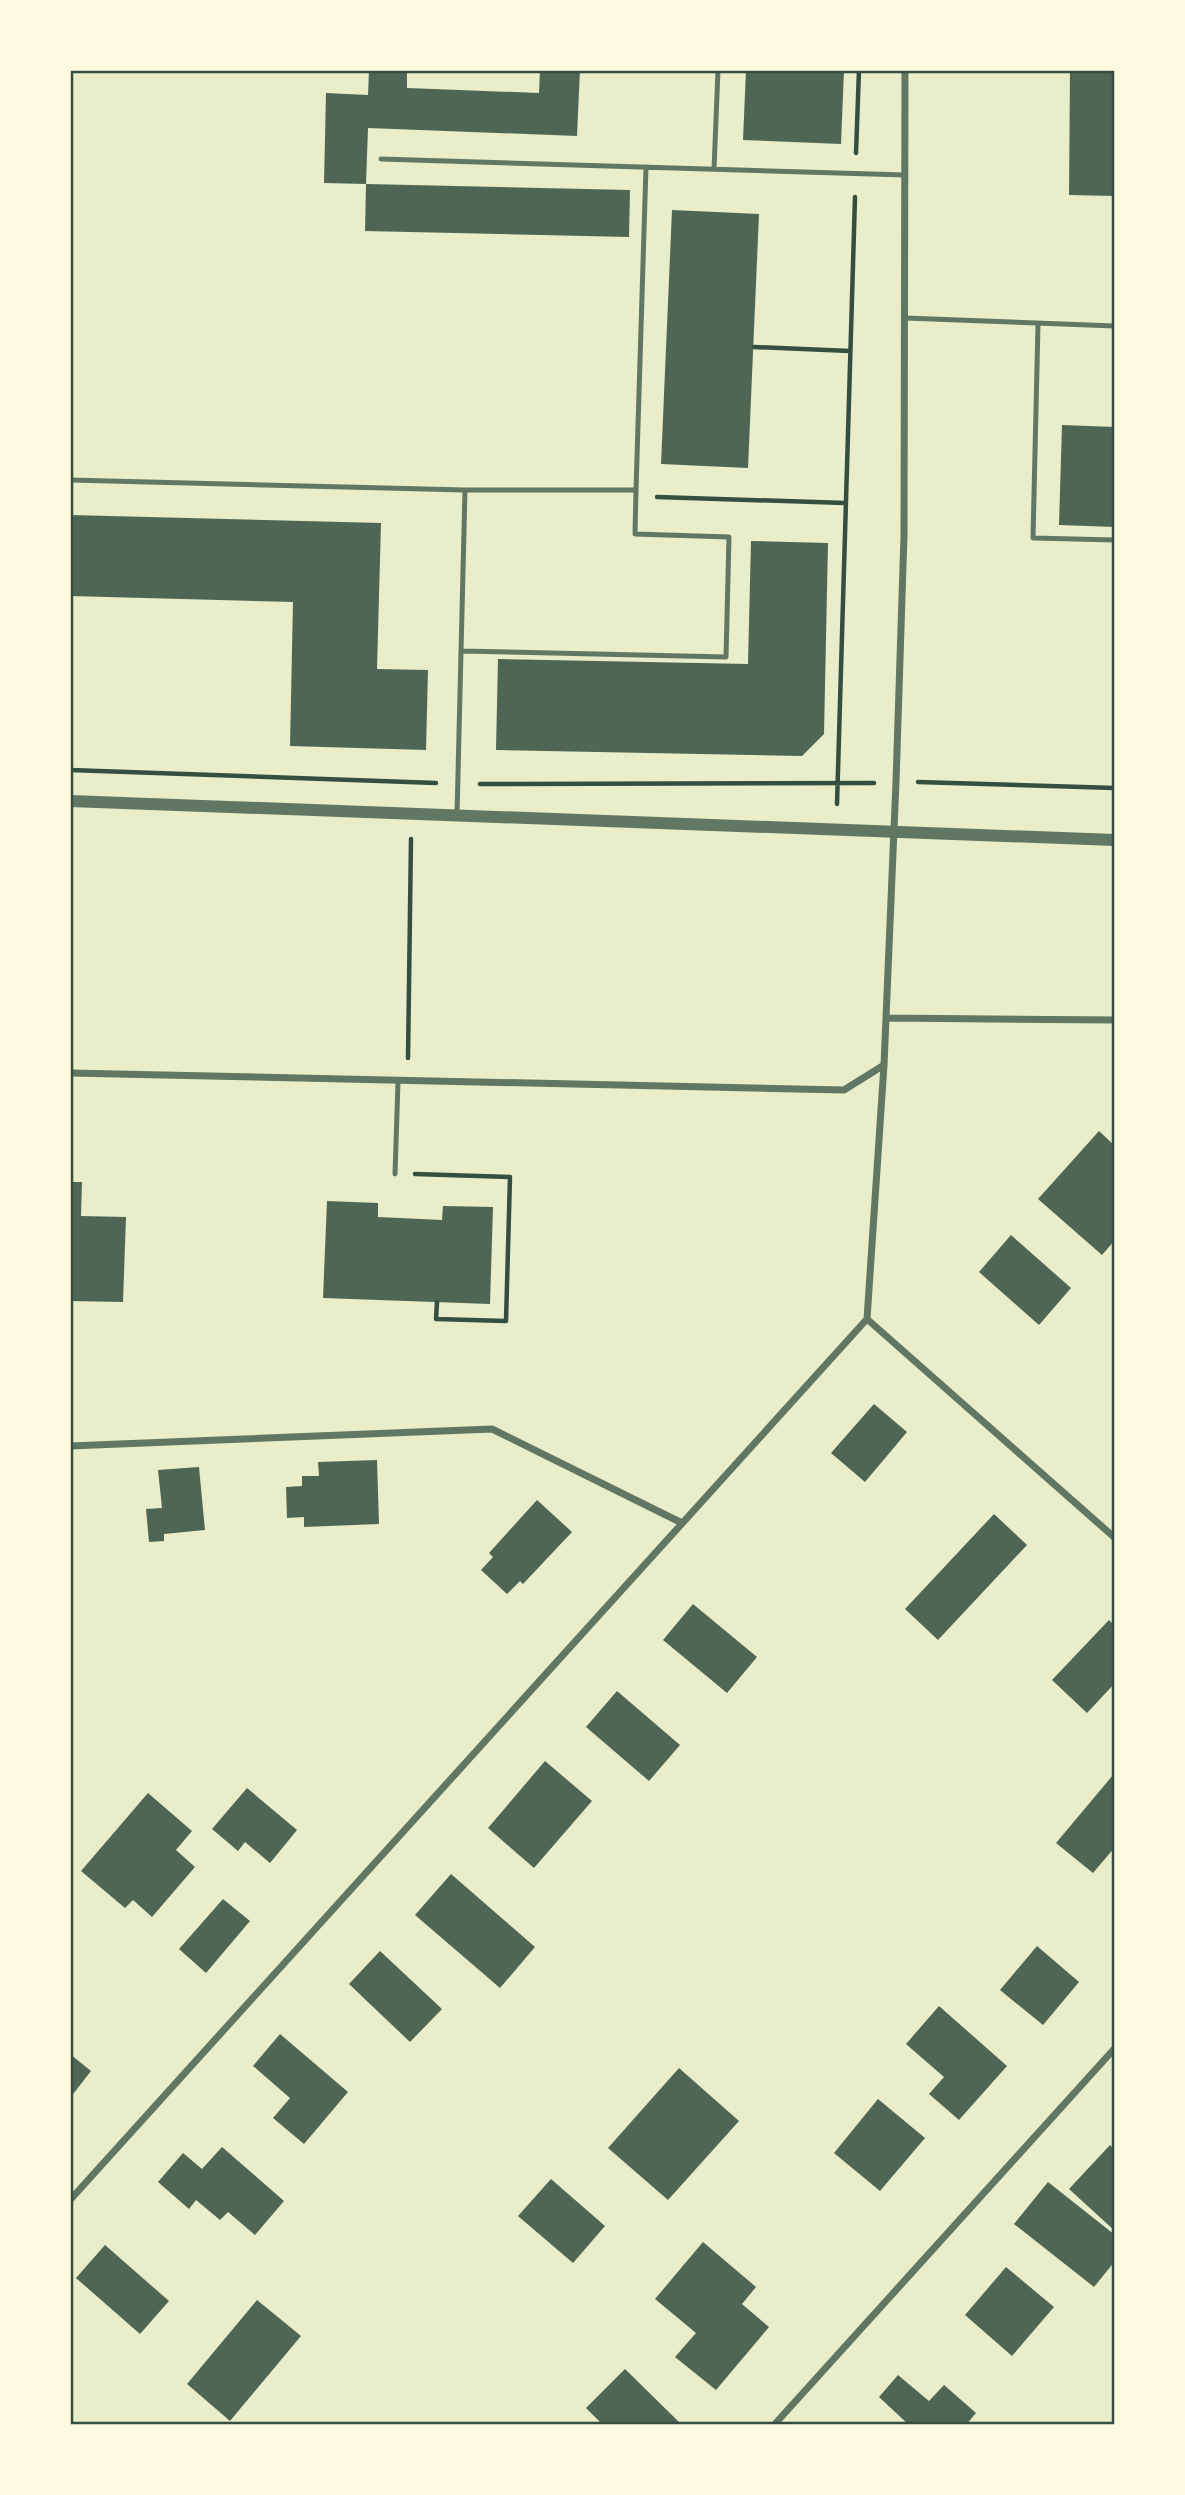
<svg xmlns="http://www.w3.org/2000/svg" width="1185" height="2495" font-family="'Fira Sans Condensed',sans-serif">
  <style>
    .building { fill: #4f6655 }
    .lines { fill: none; stroke-linecap: round; stroke-linejoin: round }
    .path { stroke: #344e41; stroke-width: 4.5 }
    .service { stroke: #617663; stroke-width: 5 }
    .minor { stroke: #617663; stroke-width: 7 }
    .tertiary { stroke: #617663; stroke-width: 12 }
    .neatline { fill: none; stroke: #344e41; stroke-width: 2.5 }
  </style>
  <rect width="100%" height="100%" fill="#e9edc9"/>
  <path class="building" d="M369,70H407V88L539,93L540,70H580L577,136L368,128L366,184L324,183L326,93L368,95Z
    M746,70H844L841,144L743,140Z
    M1070,70H1115V196L1069,195Z
    M366,184L630,190L629,237L365,231Z
    M672,210L759,214L748,468L661,464Z
    M1062,425L1115,427V527L1059,525Z
    M70,515L381,523L377,669L428,670L426,750L290,746L293,602L70,596Z
    M751,541L828,543L824,734L802,756L496,750L498,659L748,664Z
    M1099,1131L1115,1146V1240L1102,1255L1038,1199Z
    M70,1182H82L81,1216L126,1217L123,1302L70,1301Z
    M327,1201L378,1203V1217L442,1220L443,1206L493,1207L490,1304L323,1298Z
    M1011,1235L1071,1288L1039,1325L979,1272Z
    M874,1404L907,1432L865,1482L831,1453Z
    M377,1460L379,1524L304,1527V1517L287,1518L286,1487L302,1486V1476H319L318,1462Z
    M199,1467L205,1530L164,1534V1541L149,1542L146,1509L162,1508L158,1470Z
    M537,1500L572,1532L523,1584L520,1581L507,1594L481,1570L493,1557L489,1553Z
    M994,1514L1027,1545L938,1640L905,1609Z
    M693,1604L757,1657L727,1693L663,1640Z
    M1109,1620L1115,1626V1683L1087,1713L1052,1680Z
    M617,1691L680,1745L649,1781L586,1727Z
    M545,1761L592,1801L534,1868L488,1828Z
    M1113,1775L1115,1847L1093,1873L1056,1843Z
    M247,1788L297,1830L270,1863L245,1842L238,1851L212,1829Z
    M148,1793L192,1831L176,1850L195,1867L152,1917L133,1900L125,1908L81,1871Z
    M451,1874L535,1947L500,1988L415,1915Z
    M223,1899L250,1921L206,1973L179,1949Z
    M1037,1946L1079,1982L1043,2025L1000,1990Z
    M380,1951L442,2009L410,2042L349,1984Z
    M939,2006L1007,2066L959,2120L929,2094L944,2077L906,2044Z
    M280,2034L348,2092L304,2144L273,2118L290,2098L253,2066Z
    M70,2054L91,2071L70,2098Z
    M679,2068L739,2121L668,2200L608,2148Z
    M878,2099L925,2138L880,2191L834,2153Z
    M1110,2145L1115,2150V2231L1069,2189Z
    M222,2147L284,2201L255,2235L228,2212L220,2220L196,2200L189,2209L158,2182L183,2153L202,2169Z
    M551,2179L605,2226L573,2263L518,2216Z
    M1048,2182L1115,2235V2261L1094,2287L1014,2224Z
    M703,2242L756,2287L742,2304L769,2327L716,2390L675,2357L696,2333L655,2299Z
    M105,2245L169,2301L140,2334L76,2278Z
    M1006,2267L1054,2307L1012,2356L965,2315Z
    M257,2300L301,2336L230,2421L187,2384Z
    M625,2369L679,2422L675,2425H603L586,2408Z
    M898,2375L929,2401L944,2385L976,2413L966,2425H909L879,2397Z"/>
  <g class="lines">
    <path class="path" d="M856,153L859,70
      M754,347L850,351
      M657,497L845,503
      M70,770L436,783
      M918,782L1115,788
      M480,784L874,783
      M837,804L855,197
      M408,1058L411,839
      M415,1174L510,1177L506,1321L436,1319L437,1302
      M70,2423L72,2425"/>
    <path class="service" d="M381,159L905,175
      M714,169L718,70
      M905,318L1115,326
      M1038,324L1033,538L1115,540
      M70,480L465,490L457,815
      M465,490H636L646,167
      M461,651L726,657L729,537L635,534L636,490
      M395,1174L398,1082"/>
    <path class="minor" d="M886,1018L1115,1020
      M70,1073L844,1090L884,1065
      M867,1319L1115,1538
      M70,1446L492,1429L680,1522
      M70,2200L867,1319L884,1065L896,782L904,536L905,70
      M774,2425L1115,2048"/>
    <path class="tertiary" d="M70,801L1115,840"/>
  </g>
  <rect width="1185" height="2495" fill="none" stroke="#fefae0" stroke-width="144"/>
  <rect x="72" y="72" width="1041" height="2351" class="neatline"/>
</svg>
